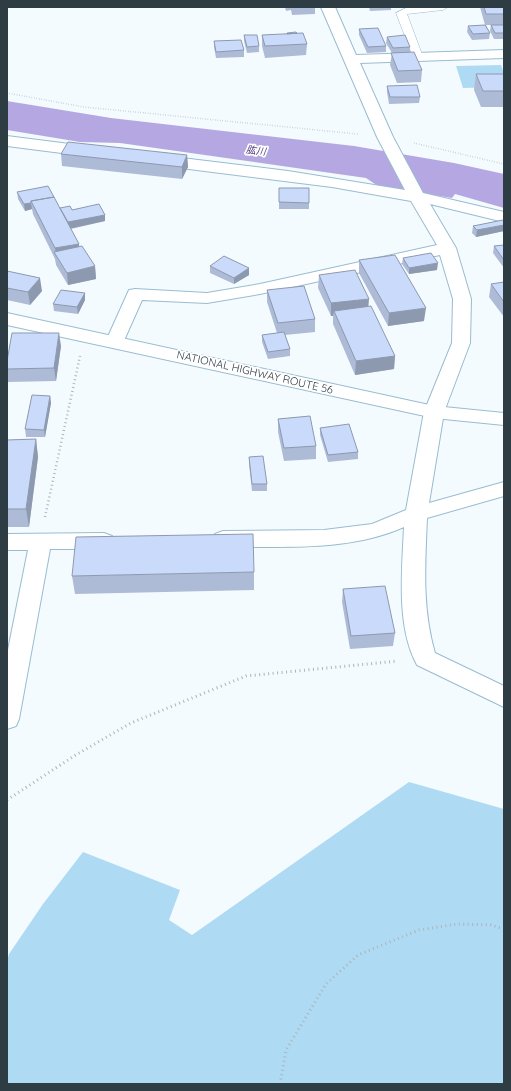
<svg xmlns="http://www.w3.org/2000/svg" width="511" height="1091" font-family="Quicksand,'Noto Sans JP',sans-serif">
  <style>
    .green { fill: #afdaf3 }
    .water { fill: #b5a8e2 }
    .lines { fill: none; stroke-linecap: round; stroke-linejoin: round }
    .service-casing { stroke: #99bcd0; stroke-width: 1 }
    .minor-casing { stroke: #99bcd0; stroke-width: 2 }
    .trunk-casing { stroke: #99bcd0; stroke-width: 2 }
    .path-far2 { stroke: #acb5bb; stroke-width: 1.5; stroke-dasharray: 0.5 2; stroke-linecap: butt }
    .path-far1 { stroke: #acb5bb; stroke-width: 2.5; stroke-dasharray: 1 3; stroke-linecap: butt }
    .path { stroke: #acb5bb; stroke-width: 3; stroke-dasharray: 1 3.5; stroke-linecap: butt }
    .service { fill: #fff; fill-rule: evenodd }
    .minor { fill: #fff; fill-rule: evenodd }
    .trunk { fill: #fff; fill-rule: evenodd }
    .wall { fill: #aebbd7 }
    .shaded-wall { fill: #8d99af }
    .building { fill: #cadafa; stroke: #8d99af }
    .labels { text-anchor: middle; stroke-width: 3.5; stroke-linejoin: round; paint-order: stroke }
    .far-water-label { font-size: 10px; font-style: italic; fill: #513c81; stroke: #fff }
    .street-label { font-size: 11px; fill: #2e3c44; stroke: #fff }
  </style>
  <rect width="100%" height="100%" fill="#f4fbff"/>
  <path class="green" d="M501,65L504,73V87L463,88L456,66Z
    M409,782L504,809V1084H7V961L9,954L43,904L83,852L180,890L169,920L192,935Z"/>
  <path class="water" d="M7,101L111,118L354,146L454,163L504,174V208L455,194L452,198L378,186L366,178L120,143L80,142L7,130Z"/>
  <g class="lines">
    <defs>
      <path id="service" d="M408,7H448L443,10L407,14L423,57L418,60L413,57L396,13Z"/>
      <path id="minor" d="M321,7H335L356,55L504,50V58L360,63L393,137L423,193L504,212V222L430,204L456,248L471,299L470,343L444,412L429,503L504,482V496L427,518C425,566 422,608 435,653L504,686V707L417,665C396,627 402,570 404,527C348,552 283,546 223,547L215,544L212,539L215,534L223,531L324,530L372,524L406,510L424,412L452,343L453,299L440,255L260,294L207,303L142,300L122,345L115,347L108,345L106,341L129,290L135,289L207,293L260,284L437,245L411,201L332,187L157,165L151,163L149,160L151,157L157,155L288,171L405,190L377,137Z
        M7,136L93,147L99,149L101,152L99,155L93,157L7,146Z
        M104,533L112,536L115,541L112,546L104,549H50L19,719L16,726L7,729V655L28,550H7V534Z"/>
      <path id="trunk" d="M7,313L434,406L504,413V425L434,418L7,325Z"/>
    </defs>
    <use href="#service" class="service-casing"/>
    <use href="#minor" class="minor-casing"/>
    <use href="#trunk" class="trunk-casing"/>
    <path class="path-far2" d="M7,93L84,107L358,134
      M414,143L504,164"/>
    <path class="path-far1" d="M45,517L80,356"/>
    <path class="path" d="M7,800L74,756L131,723L246,676L398,661
      M280,1084L286,1050L326,984L358,955L419,930L457,924L491,925L504,929"/>
    <use href="#service" class="service"/>
    <use href="#minor" class="minor"/>
    <use href="#trunk" class="trunk"/>
  </g>
  <path class="wall" d="M285,7H315V14L292,15L291,10L286,11Z
    M369,7H391V10L370,11Z
    M480,7H504V39H494L490,31L491,25H486L490,33L489,39L472,40L467,32L468,26L485,25Z
    M359,29L386,46V52L367,53L359,35Z
    M244,35L259,46V52L247,53L244,41Z
    M262,35L307,44L306,55L265,58L262,46Z
    M387,37L410,47V52L422,70L421,82L397,83L390,65L392,53L386,43Z
    M214,41L244,50V57L216,58L214,47Z
    M476,74H504V107H481L474,90Z
    M387,86L420,97L419,103L389,104L387,92Z
    M61,154L187,155L188,167L182,179L62,166Z
    M279,188L309,203V209H279Z
    M17,192L60,208L105,215V221L71,229L79,244V246L95,266L96,279L68,285L56,265L55,259L33,214L32,209L25,211L18,199Z
    M504,221V231L476,237L472,233L473,226Z
    M504,245V268L493,253L494,246Z
    M403,258L437,270L409,274L402,264Z
    M359,260L424,321L388,326L359,273Z
    M210,266L249,268V275L234,284L210,273Z
    M7,271L42,291L30,305L7,300Z
    M319,275L368,306L395,356L394,369L355,375L333,324V316H331L318,288Z
    M504,282V317L489,297L491,284Z
    M267,290L315,319V332L285,335L290,349V356L268,359L262,342V335L277,333L267,302Z
    M85,293V300L78,314L54,311L53,304Z
    M61,346L56,381L8,382L7,376V361Z
    M50,396L51,403L45,437H26L25,429Z
    M278,419L316,446V459L284,461L278,432Z
    M320,428L358,452V459L328,462L320,435Z
    M36,439L38,457L29,527H7V440Z
    M249,457L267,484V491H252L249,464Z
    M254,572V590L75,594L72,576Z
    M343,589L395,633L393,646L350,649L342,602Z"/>
  <path class="shaded-wall" d="M187,155L188,167L182,179V167Z
    M31,203L32,209L25,211L24,204Z
    M105,215V221L68,229V222Z
    M504,225V231L476,237L477,230Z
    M79,244L80,256L56,254L55,248Z
    M438,263L437,270L409,274V268Z
    M95,266L96,279L68,285L67,273Z
    M249,268V275L234,284V278Z
    M40,278L42,291L30,305L28,292Z
    M85,293V300L78,314L77,307Z
    M369,299L368,311H334L333,316H331V303Z
    M426,308L424,321L388,326L389,313Z
    M59,333L61,346L56,381L54,368Z
    M395,356L394,369L355,375L356,361Z
    M50,396L51,403L45,437L44,430Z
    M36,439L38,457L29,527L26,509Z"/>
  <path class="building" d="M484,7H504V14H486Z
    M485,25L490,33L473,34L468,26Z
    M491,25H504V33H495Z
    M378,28L386,46L368,47L359,29Z
    M296,32L297,33L287,34V33Z
    M303,33L307,44L265,46L262,35Z
    M244,35H257L259,46L247,47Z
    M405,35L410,47L393,48L387,37Z
    M241,40L244,50L216,52L214,41Z
    M414,52L422,70L398,71L391,53Z
    M476,74H504V91H483Z
    M417,85L420,97H390L387,86Z
    M68,142L187,155L182,167L61,154Z
    M48,186L54,197L31,201V203L24,204L17,192Z
    M279,188H309V203L279,202Z
    M54,197L79,244L55,248L31,201Z
    M99,204L105,215L68,222L60,208L70,206L72,210Z
    M503,220L504,221V225L477,230L473,226Z
    M504,245V260L494,246Z
    M82,246L95,266L67,273L54,252Z
    M431,253L438,263L409,268L403,258Z
    M395,255L426,308L389,313L359,260Z
    M224,256L249,268L234,278L210,266Z
    M355,270L369,299L331,303L319,275Z
    M7,271L40,278L28,292L7,288Z
    M504,282V302L491,284Z
    M304,286L315,319L278,323L267,290Z
    M61,290L85,293L77,307L53,304Z
    M371,306L395,356L356,361L334,311Z
    M284,332L290,349L268,352L262,335Z
    M12,333H59L54,368L7,369V361Z
    M32,395L50,396L44,430L25,429Z
    M310,416L316,446L284,448L278,419Z
    M349,424L358,452L328,455L320,428Z
    M36,439L26,509H7V440Z
    M263,456L267,484H252L249,457Z
    M253,534L254,572L72,576L76,537Z
    M385,586L395,633L351,636L343,589Z"/>
  <g class="labels">
    <g class="far-water-label">
      <text transform="translate(256 150) rotate(7)" y="4">肱川</text>
    </g>
    <g class="street-label">
      <text transform="translate(255 372) rotate(13)" y="4">NATIONAL HIGHWAY ROUTE 56</text>
    </g>
  </g>
  <rect width="511" height="1091" fill="none" stroke="#2e3c44" stroke-width="16"/>
</svg>
